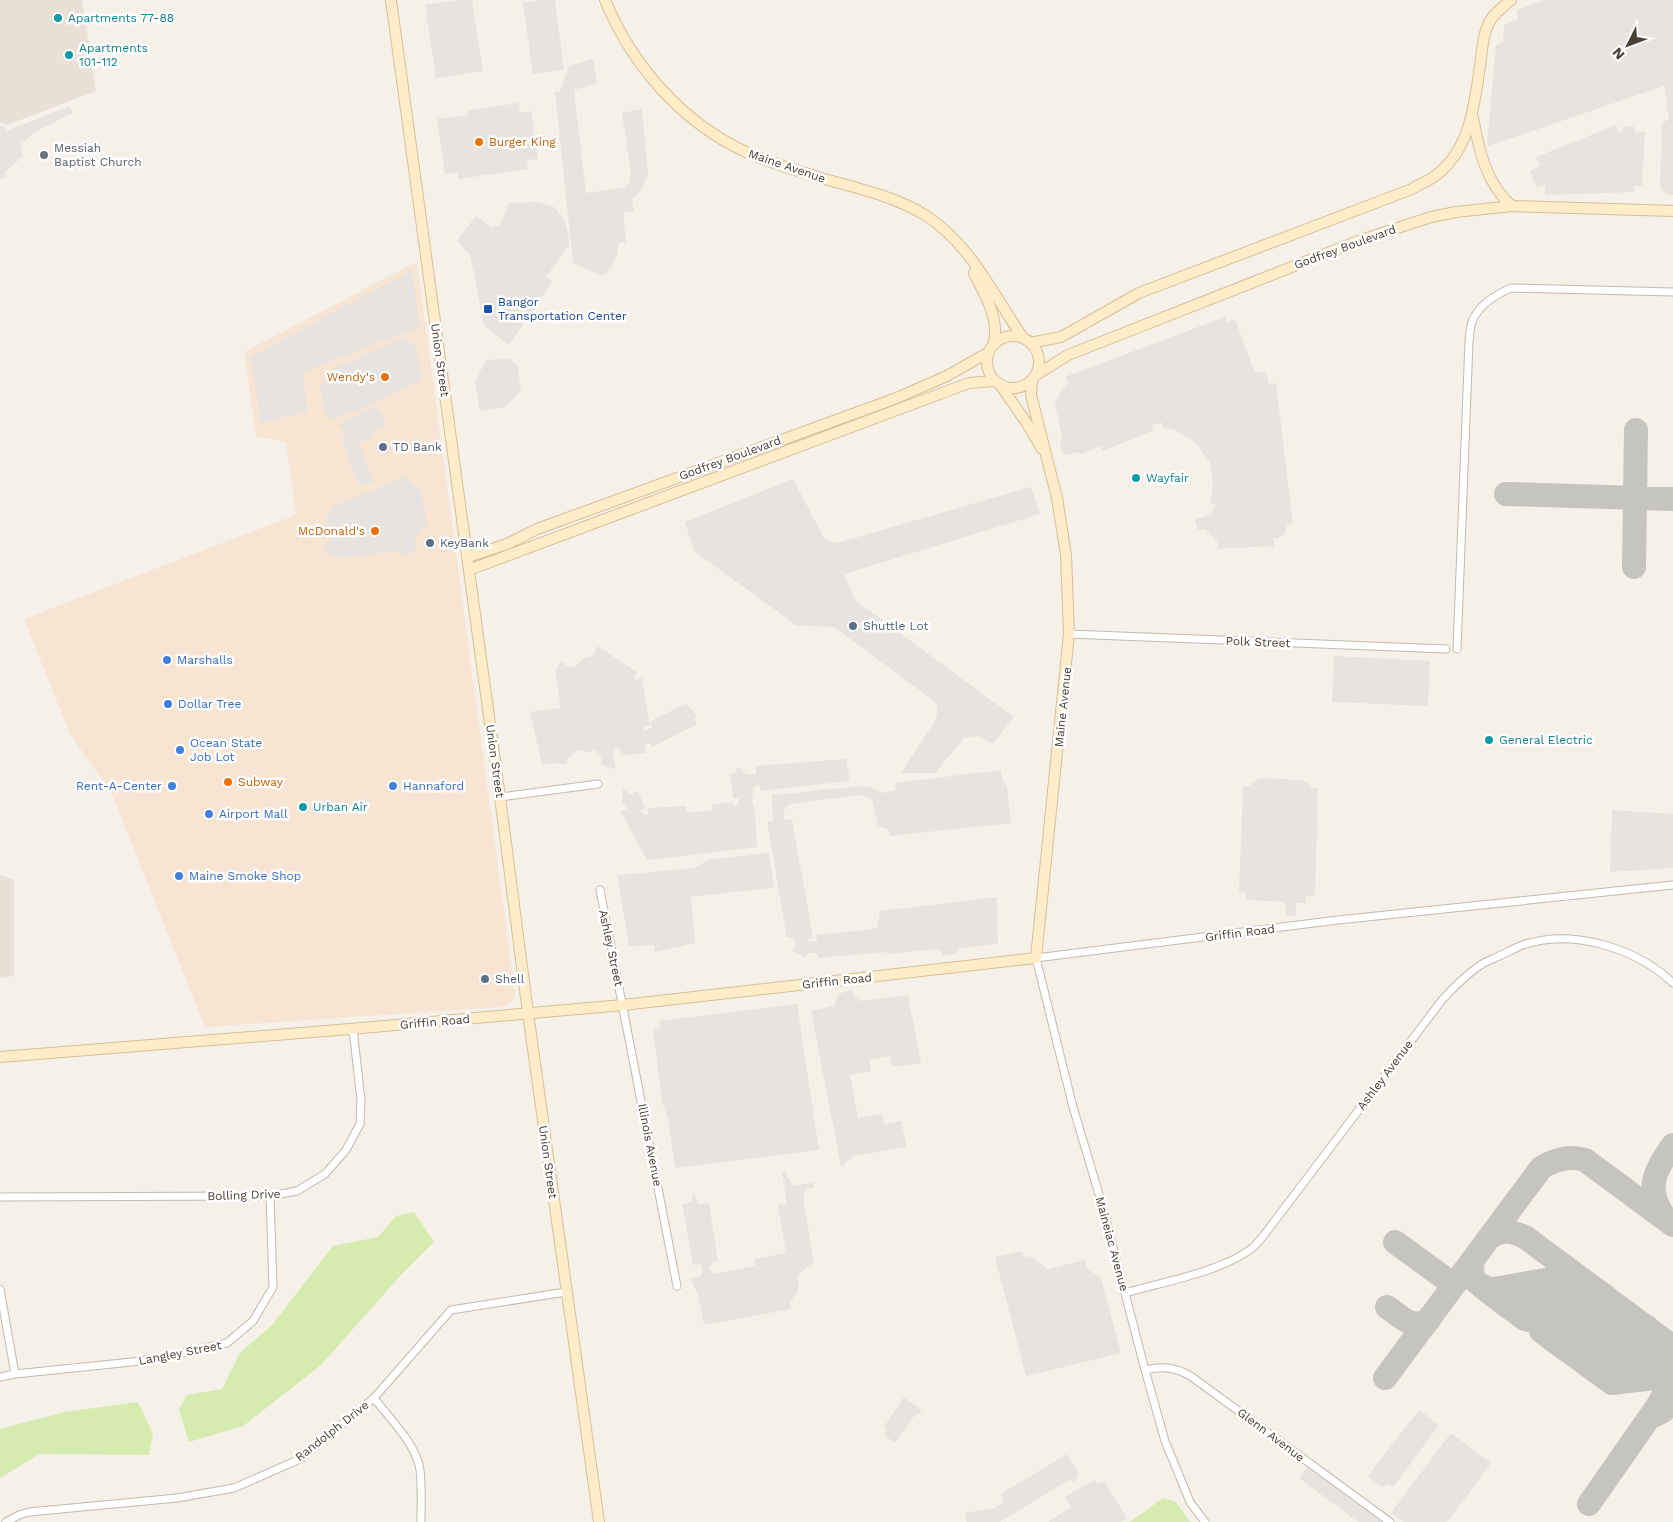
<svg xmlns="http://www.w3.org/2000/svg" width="1673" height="1522" font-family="'Work Sans',sans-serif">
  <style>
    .residential { fill: #e9e1d6 }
    .commercial { fill: #f7e4d2 }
    .green { fill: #d6ebaf }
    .parking { fill: #e6e3e0 }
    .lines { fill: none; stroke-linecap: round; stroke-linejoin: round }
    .taxiway { stroke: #c6c4c0; stroke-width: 24 }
    .street-casing { stroke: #c4b9ad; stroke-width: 9 }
    .secondary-casing { stroke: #d7bf96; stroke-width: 12 }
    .street { stroke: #fff; stroke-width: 7 }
    .secondary { stroke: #ffecc8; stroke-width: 10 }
    .culture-dot { fill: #0f9aa8; stroke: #fff; stroke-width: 2 }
    .food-dot { fill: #e8710a; stroke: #fff; stroke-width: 2 }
    .worship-dot { fill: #6b7280; stroke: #fff; stroke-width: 2 }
    .transit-dot { fill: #1a4fb4; stroke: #fff; stroke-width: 2 }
    .service-dot { fill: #5c6f8a; stroke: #fff; stroke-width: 2 }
    .shop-dot { fill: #3f7fe0; stroke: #fff; stroke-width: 2 }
    .labels { text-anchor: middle; stroke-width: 5; stroke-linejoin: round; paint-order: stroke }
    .culture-label { font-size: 12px; fill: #0d838f; stroke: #fff; text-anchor: start }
    .food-label { font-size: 12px; fill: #c56008; stroke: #fff; text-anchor: start }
    .worship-label { font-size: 12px; fill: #5b616d; stroke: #fff; text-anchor: start }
    .street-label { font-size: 12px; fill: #494036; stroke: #fff }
    .transit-label { font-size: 12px; fill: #164399; stroke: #fff; text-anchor: start }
    .service-label { font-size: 12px; fill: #4e5e75; stroke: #fff; text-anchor: start }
    .shop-label { font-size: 12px; fill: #366cbe; stroke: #fff; text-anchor: start }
  </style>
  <rect width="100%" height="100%" fill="#f5f0e8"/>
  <path class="residential" d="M0,0H82L96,91L7,125L0,122Z
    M0,875L14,880V976L0,978Z"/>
  <path class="commercial" d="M417,262L515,994L514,998L508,1005L502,1007L205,1027L112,794L70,734L24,619L296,515L286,442L256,436L244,352Z"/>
  <path class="green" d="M414,1212L434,1242L400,1276L321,1365L243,1426L189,1442L179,1410L187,1395L222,1389L240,1353L272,1325L333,1246L378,1237L396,1216Z
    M138,1402L153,1434L149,1455L39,1454L0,1478V1429L65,1412Z
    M1163,1498L1176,1502L1190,1522H1130Z"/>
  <path class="parking" d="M458,0H472L483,71L436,78L425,5Z
    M541,0H555L564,70L533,74L523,3Z
    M1545,0H1673V195H1669L1662,190L1660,185L1662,123L1669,119L1664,86L1488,146L1487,142L1496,45L1503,42L1504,25L1518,19L1517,10Z
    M593,59L597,83L574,90L586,193L624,188L629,183L631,173L622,113L642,109L648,174L642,189L632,199L634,211L623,213L626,242L619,243L617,255L611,268L602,276L573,263L555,92H560L569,66Z
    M519,103L520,113L531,111L538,159L527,160L528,169L458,179L457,172L445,174L437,119L468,115V110Z
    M70,106L72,113L33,133L20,145L23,156L5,172L6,177L0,179V127L3,126L7,131Z
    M1616,125L1619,133L1622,132L1623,127L1633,126L1636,132H1645L1642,186H1634V192L1545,195V186L1544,185L1537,188L1530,171L1540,166L1536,157Z
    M538,202L554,207L564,220L569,237V246L546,277L553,281L509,345L484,325L470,255L457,241L476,216L492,227L500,225L509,203Z
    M412,270L419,327L303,372L307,412L261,422L251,357Z
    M1225,317L1227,322L1235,319L1254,371L1263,372L1267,376L1269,384L1276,383L1293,524L1287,525L1286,531L1284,534L1278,538H1274V546L1218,549L1217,541L1205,529L1198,530L1195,519L1211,515L1216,505L1210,503L1213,484L1210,462L1195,442L1173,429L1164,428L1161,422L1152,426L1153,431L1102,451L1100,446L1081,454L1079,452L1064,455L1060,445L1062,436L1055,405L1060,392L1069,383L1065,377Z
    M405,338L415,346L421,375L419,381L358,410L330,419L324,408L320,387L335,368Z
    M509,359L517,365L521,389L514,398L505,407L480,411L475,383L483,365L486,360Z
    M373,407L381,412L387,425L373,431V436L359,444L373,482L363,485L358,483L342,442L345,434L344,429L338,425Z
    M405,477L421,491L427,525L422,527L414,539L416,543L415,551L400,555L399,551L337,558L331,553H326L324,543L330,542L326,516L332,513V507Z
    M793,479L823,536L828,541L837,543L1031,487L1040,514L844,574L855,600L1014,717L993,744L979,736L964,738L935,773H901L935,721L937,714V704L934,701L834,627L796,625L694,551L685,522Z
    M597,646L637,672L634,678L636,680L642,678L650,726H644L643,731L652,728L650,722L686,703L697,716L694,718L697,724L652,747L650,743H645L646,753L621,755L620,749L617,748L613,752L616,769L607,767L602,765L601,756L594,748L590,753L582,750L577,751L568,758L566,765L559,763L542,765L530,712L561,708L555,671L562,661L567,666L574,667L584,658L593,656Z
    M1334,656L1430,661L1428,706L1332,702Z
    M846,759L850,781L760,791V785L755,786L753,789L752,801L755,812L757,847L647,860L621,812L628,808L622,801L623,789L631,794L638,791L645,808L639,811L646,815L649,813L648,808L686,806L687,813L712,810V804L733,802L734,807L738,804L739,798H733L730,774L736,773V768H740L746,774L753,775L756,774V766Z
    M1001,770L1002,779L1007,787L1011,823L890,836L888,829L882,828L878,825L872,800L869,797L860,795L790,804L785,808L783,816L784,820L792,819L813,938L807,939V941L817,942L816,935L874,929L877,927L880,911L997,897L998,944L959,948L957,950V954L943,955L942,952L938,949L891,954L884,952L819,958L816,953H809L804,958L792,950L796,946L795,941L793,937L787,938L767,822L773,821L772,795L862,786L870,787L881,793L894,791L896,789L895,783Z
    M1260,778L1301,780L1307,783L1311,788H1317L1318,790L1315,895L1306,896V903H1296V916H1286L1285,902L1246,900V893L1239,892L1243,787L1250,786L1253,782Z
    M1612,810L1673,814V868L1610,872Z
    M769,853L774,886L770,888L691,897L695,943L655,952L654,945L629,946L617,875L685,869L696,867L708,860Z
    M853,989L852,994L860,1001L908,995L921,1063L892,1067L890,1056L869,1060L871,1071L850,1075L858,1118L882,1114L884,1124L901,1121L907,1147L853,1156L841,1167L811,1011L834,1006L839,994Z
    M797,1004L819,1150L675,1168L668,1118L662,1102L653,1029L660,1028L659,1021Z
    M786,1171L787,1177L793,1185L813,1183L814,1187L807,1189L803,1196L814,1264H811L799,1274L797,1277L799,1287L797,1292L790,1302L791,1309L704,1325L698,1294L690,1278L700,1277L703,1270L700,1264L693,1265L682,1204H686L690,1202L692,1200V1195H695L698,1204L709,1203L718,1261L712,1263L710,1265L709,1268L712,1272L715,1274L755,1266V1259L786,1253L778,1205L787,1204L782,1172Z
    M1022,1251L1023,1256L1032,1257L1048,1269L1085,1260L1087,1268L1101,1279L1121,1353L1026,1376L995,1257Z
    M904,1397L922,1411L914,1416L895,1443L884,1435L887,1431L884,1427Z
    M1419,1410L1439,1425L1393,1487L1388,1484L1382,1487L1368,1476Z
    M1451,1433L1491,1463L1447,1522H1403L1391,1513Z
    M1067,1454L1078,1472L1076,1480L1073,1482L1070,1479L1000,1522H967L965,1513L995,1508L1003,1502L1001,1494Z
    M1308,1466L1383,1522H1358L1299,1478Z
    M1094,1480L1098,1484L1104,1481L1127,1518L1121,1522H1048L1071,1507L1065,1497Z"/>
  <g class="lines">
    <path class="taxiway" d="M1506,494L1673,499
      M1634,567L1636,430
      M1666,1219C1644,1190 1654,1171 1673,1145
      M1489,1238C1502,1229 1511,1231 1525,1237L1673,1347
      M1395,1242L1447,1280L1457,1282
      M1473,1260C1470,1280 1475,1286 1494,1289L1569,1276L1582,1279
      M1481,1286L1503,1303L1510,1304L1591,1293L1604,1295
      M1503,1303L1525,1319L1529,1320L1618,1309L1625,1311
      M1387,1307C1402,1317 1411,1330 1429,1320
      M1541,1331L1546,1335L1551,1336L1630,1325H1639L1647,1327
      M1546,1335L1568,1351L1576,1352L1662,1339C1673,1377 1673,1386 1649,1418
      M1568,1351L1612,1383L1673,1376
      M1592,1368L1673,1356
      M1385,1378L1541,1168C1554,1160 1569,1155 1585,1160L1673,1225
      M1589,1504L1649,1418L1663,1411"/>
    <defs>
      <path id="street" d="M1069,634L1446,649
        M1457,649L1469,341C1470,335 1470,327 1472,322C1478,305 1495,295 1511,288L1673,292
        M500,797L598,784
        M600,890L677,1286
        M0,1197L270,1196L297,1191L325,1174L346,1150L360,1124L361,1100L353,1029
        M0,1289L15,1374
        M1125,1293C1163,1282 1220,1272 1251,1249C1256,1245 1260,1240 1264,1235L1442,1000C1453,988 1465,976 1479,966C1485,962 1493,959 1499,956C1506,953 1513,949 1520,946C1570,927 1636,948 1673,983
        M1145,1370C1163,1366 1176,1367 1192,1377L1390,1522
        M0,1377L15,1374L151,1360L227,1343L253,1321L273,1287L270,1196
        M374,1398C389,1418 417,1445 420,1470C422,1487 421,1505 421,1522
        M6,1522L19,1515L29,1512L177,1498L234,1488L300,1459L374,1398L451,1310L566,1292
        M1205,1522L1190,1502L1165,1441L1145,1370L1101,1201L1073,1107L1036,958L1338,920L1673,885"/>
      <path id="secondary" d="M391,0L500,797L528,1013L599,1522
        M605,0C632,65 681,122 746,152C770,163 796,170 821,178C856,188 894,196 925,215C970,243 994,296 1023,338
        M1473,118C1479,150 1486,184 1512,206
        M974,273C985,295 1001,321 993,345
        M987 362a26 26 0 1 1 52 0a26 26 0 1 1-52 0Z
        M1030,343L1061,337L1139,293L1412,189C1418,185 1426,182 1432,178C1470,153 1474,107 1480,66C1482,53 1482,37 1488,25C1492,14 1503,7 1511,0
        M1036,375L1068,355L1358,241L1431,217L1456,212L1512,206L1673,211
        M1001,386L1026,422L1042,449
        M468,557L507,544L537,529L894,399L947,376L989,352
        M469,570L969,383L994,381
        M0,1057L350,1029L623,1005L1036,958L1069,634L1066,555L1057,498L1031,395L1032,380"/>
    </defs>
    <use href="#street" class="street-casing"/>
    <use href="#secondary" class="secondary-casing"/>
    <use href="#street" class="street"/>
    <use href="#secondary" class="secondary"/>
  </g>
  <g class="culture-dot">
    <circle cx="58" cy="18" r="5"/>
    <circle cx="69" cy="55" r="5"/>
    <circle cx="1136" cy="478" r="5"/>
    <circle cx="1489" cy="740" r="5"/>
    <circle cx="303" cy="807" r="5"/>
  </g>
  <g class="food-dot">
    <circle cx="479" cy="142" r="5"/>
    <circle cx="385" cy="377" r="5"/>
    <circle cx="375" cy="531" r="5"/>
    <circle cx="228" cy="782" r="5"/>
  </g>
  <circle class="worship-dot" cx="44" cy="155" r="5"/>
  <rect class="transit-dot" x="483" y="304" width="10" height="10" rx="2.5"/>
  <g class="service-dot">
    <circle cx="383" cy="447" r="5"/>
    <circle cx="430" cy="543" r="5"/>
    <circle cx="853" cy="626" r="5"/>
    <circle cx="485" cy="979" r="5"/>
  </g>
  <g class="shop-dot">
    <circle cx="167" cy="660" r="5"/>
    <circle cx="168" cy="704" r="5"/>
    <circle cx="180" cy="750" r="5"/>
    <circle cx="172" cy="786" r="5"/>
    <circle cx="393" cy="786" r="5"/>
    <circle cx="209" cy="814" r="5"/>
    <circle cx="179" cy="876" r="5"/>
  </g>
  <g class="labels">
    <g class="culture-label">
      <text x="68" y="22">Apartments 77-88</text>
      <text x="79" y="52">Apartments<tspan x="79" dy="14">101-112</tspan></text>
      <text x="1146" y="482">Wayfair</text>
      <text x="1499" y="744">General Electric</text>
      <text x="313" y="811">Urban Air</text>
    </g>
    <g class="food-label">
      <text x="489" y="146">Burger King</text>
      <text x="375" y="381" text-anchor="end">Wendy's</text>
      <text x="365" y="535" text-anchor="end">McDonald's</text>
      <text x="238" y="786">Subway</text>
    </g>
    <g class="worship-label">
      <text x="54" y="152">Messiah<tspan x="54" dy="14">Baptist Church</tspan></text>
    </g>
    <g class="street-label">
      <text transform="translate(787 166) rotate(19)" y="4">Maine Avenue</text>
      <text transform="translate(1345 247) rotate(-20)" y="4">Godfrey Boulevard</text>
      <text transform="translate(440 360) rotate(82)" y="4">Union Street</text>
      <text transform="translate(730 458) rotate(-20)" y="4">Godfrey Boulevard</text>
      <text transform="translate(1258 642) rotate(2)" y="4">Polk Street</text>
      <text transform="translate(1063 707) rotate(-84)" y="4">Maine Avenue</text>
      <text transform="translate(495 761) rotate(82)" y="4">Union Street</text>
      <text transform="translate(1240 933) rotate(-7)" y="4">Griffin Road</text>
      <text transform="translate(611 948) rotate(78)" y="4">Ashley Street</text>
      <text transform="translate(837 981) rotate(-6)" y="4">Griffin Road</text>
      <text transform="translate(435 1022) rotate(-5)" y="4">Griffin Road</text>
      <text transform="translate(1385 1075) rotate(-53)" y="4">Ashley Avenue</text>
      <text transform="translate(650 1145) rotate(79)" y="4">Illinois Avenue</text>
      <text transform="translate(548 1162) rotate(82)" y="4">Union Street</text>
      <text transform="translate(244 1195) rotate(-2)" y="4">Bolling Drive</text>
      <text transform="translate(1112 1244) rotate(75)" y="4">Maineiac Avenue</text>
      <text transform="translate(180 1353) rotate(-11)" y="4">Langley Street</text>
      <text transform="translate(332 1431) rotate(-38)" y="4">Randolph Drive</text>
      <text transform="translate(1271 1435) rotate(37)" y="4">Glenn Avenue</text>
    </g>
    <g class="transit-label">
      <text x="498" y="306">Bangor<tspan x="498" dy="14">Transportation Center</tspan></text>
    </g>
    <g class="service-label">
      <text x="393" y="451">TD Bank</text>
      <text x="440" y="547">KeyBank</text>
      <text x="863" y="630">Shuttle Lot</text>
      <text x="495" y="983">Shell</text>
    </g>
    <g class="shop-label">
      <text x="177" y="664">Marshalls</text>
      <text x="178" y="708">Dollar Tree</text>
      <text x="190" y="747">Ocean State<tspan x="190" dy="14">Job Lot</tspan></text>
      <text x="162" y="790" text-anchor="end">Rent-A-Center</text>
      <text x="403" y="790">Hannaford</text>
      <text x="219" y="818">Airport Mall</text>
      <text x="189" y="880">Maine Smoke Shop</text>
    </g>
  </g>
  <g transform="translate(1628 45) rotate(228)" stroke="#ffffff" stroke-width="4" paint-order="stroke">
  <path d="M0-4L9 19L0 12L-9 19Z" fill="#494036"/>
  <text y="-8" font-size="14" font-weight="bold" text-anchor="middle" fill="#494036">N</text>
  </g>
</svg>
